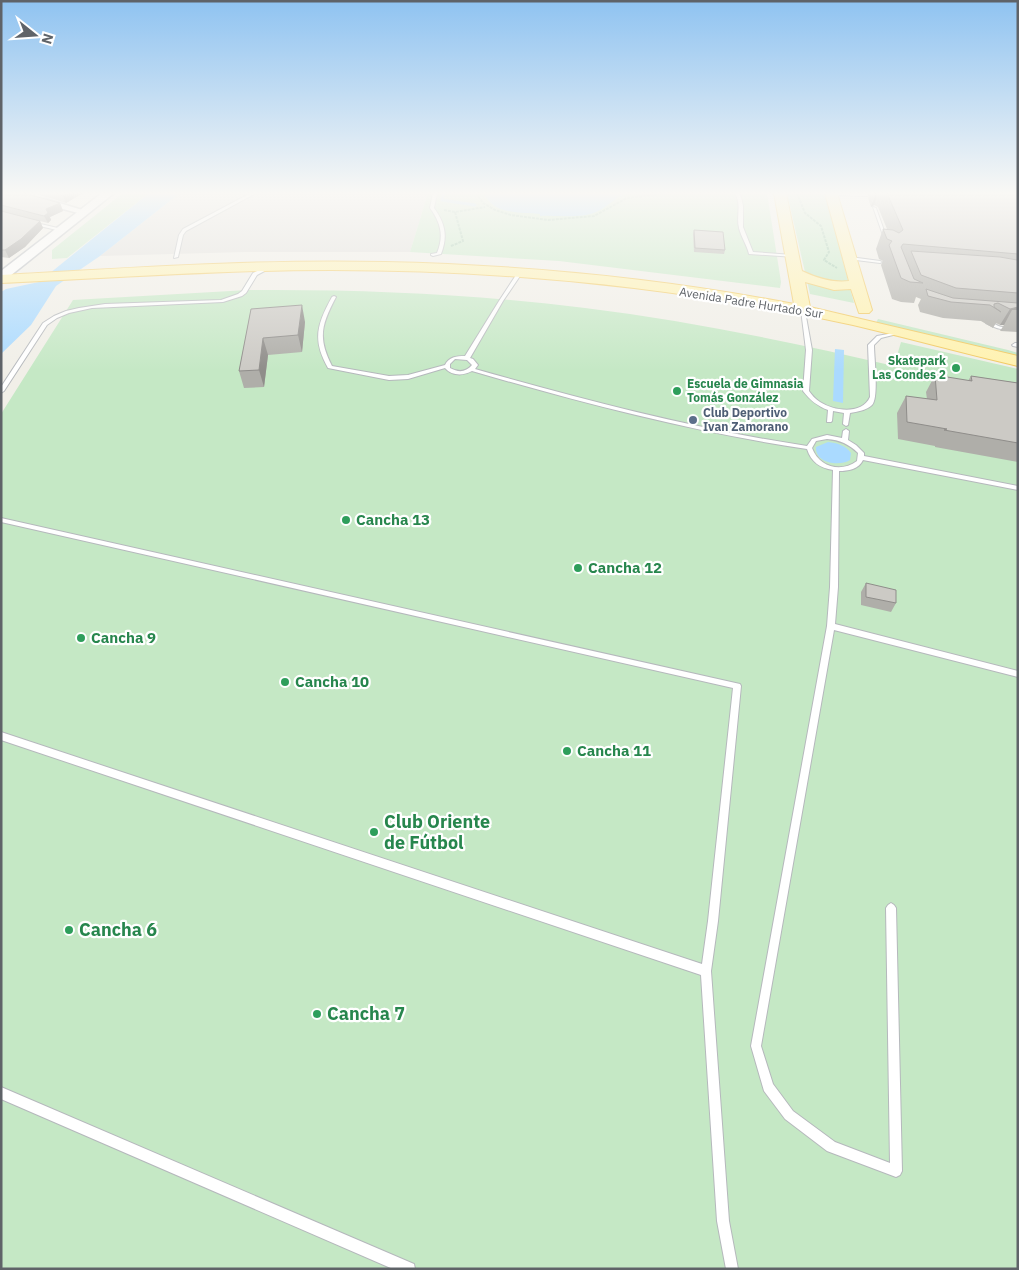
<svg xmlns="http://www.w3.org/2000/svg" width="1019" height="1270" font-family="'IBM Plex Sans',sans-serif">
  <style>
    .industrial { fill: #e0deda }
    .green { fill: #c5e8c5 }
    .water { fill: #aadaff }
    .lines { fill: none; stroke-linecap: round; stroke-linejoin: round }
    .stream { stroke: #aadaff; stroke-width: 3 }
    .service-casing { stroke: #b5b8bc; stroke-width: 2 }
    .minor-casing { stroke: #b5b8bc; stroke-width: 3 }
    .secondary-casing { stroke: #b6babf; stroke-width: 3 }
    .primary-casing { stroke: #f2c960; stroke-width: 2 }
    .path { stroke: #9cc7a9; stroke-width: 2; stroke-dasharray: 3 1; stroke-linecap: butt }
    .service { fill: #fff; fill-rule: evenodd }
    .minor { fill: #fff; fill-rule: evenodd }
    .secondary { fill: #fff; fill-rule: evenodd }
    .primary { fill: #fff2af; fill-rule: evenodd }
    .wall { fill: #afaea9 }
    .shaded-wall { fill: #8f8d8a }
    .building { fill: #cccac5; stroke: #8f8d8a }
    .leisure-dot { fill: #2e9e5b; stroke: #fff; stroke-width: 2 }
    .service-dot { fill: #5c6f8a; stroke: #fff; stroke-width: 2 }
    .labels { text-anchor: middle; stroke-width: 4.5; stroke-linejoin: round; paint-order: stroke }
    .far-street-label { font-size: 12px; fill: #5f6368; stroke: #fff }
    .far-leisure-label { font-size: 12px; font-weight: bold; fill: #27864d; stroke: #fff; text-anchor: end }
    .far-service-label { font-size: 12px; font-weight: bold; fill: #4e5e75; stroke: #fff; text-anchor: start }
    .leisure-label { font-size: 15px; font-weight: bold; fill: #27864d; stroke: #fff; text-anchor: start }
    .near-leisure-label { font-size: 18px; font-weight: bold; fill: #27864d; stroke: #fff; text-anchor: start }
  </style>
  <rect width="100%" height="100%" fill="#f1efe8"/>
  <path class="industrial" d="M180,193H428L410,252H245L100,256Z"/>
  <path class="green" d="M123,193H149L67,258L52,259V250Z
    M428,193H767L781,282L780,288L559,261L410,252Z
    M787,193H825L854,303L810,294Z
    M248,290C361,289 473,294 585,308C689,321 792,342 894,366L901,342L1018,369V1269H1V414L73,300Z
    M878,319L1008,350L1018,353V356L876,323Z"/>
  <path class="water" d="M149,193H180L100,256L56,286L31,325L1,354V292L6,289L39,282Z
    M484,193H627C615,197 608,207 596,212C579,219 558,215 540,216V214C519,212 493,215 484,193Z
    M835,349L844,350L843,403L833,401Z
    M828,442C837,443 845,445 851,453L850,460C839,467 815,463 816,447Z"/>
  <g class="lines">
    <path class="stream" d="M444,193L442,200L475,205"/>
    <defs>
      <path id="service" d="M251,193H256L186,231L183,235L178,257L174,258L179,235L183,229Z
        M433,193H437L434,208C445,223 448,236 441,254L433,256L431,255V254L437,253C444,236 441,223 430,208Z
        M735,193H739L741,197L743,206V227L753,252L793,255L795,256V257L749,254C747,245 741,237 739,228C736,216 742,205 735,193Z
        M830,193L867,194L869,195L867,196L831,195L829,194Z
        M873,207L876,208L887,239L884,238Z
        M32,222L62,229L63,230L61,231L31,224V222Z
        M850,257L880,261L882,262L880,263L848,259V257Z
        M268,266L272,267L257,275L246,293L242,296L223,302L92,308L69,313L57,318L47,325L4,391L1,393V387L43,323L54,316L66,311L79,308L105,304L221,300L238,294L242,291L253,273Z
        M518,272L522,273L503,301L470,358L473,359L478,365L475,369C585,400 694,429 807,446L812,439L827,435L842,438L843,431L846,429L849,431L848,440L856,445L864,453V456L1018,486V490L863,460C859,469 848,471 839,471L838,587L835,624L1018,671V677L834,630L761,1046L773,1084L793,1111L835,1142L890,1163L886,908L888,905L891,903L894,905L896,908L902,1171L900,1175L896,1177L827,1151L785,1119L764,1091L751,1046L827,626L830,587L833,470C820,468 811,462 807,449C693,432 582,403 472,371C463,376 452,376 445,368L408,379L389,380L328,368C312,340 317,324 332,297L334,296L336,297C322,324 317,337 332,366L389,376L408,375L445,365C449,357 456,356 465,356L499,301ZM455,359L467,360L472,365C466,372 459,373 450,368V364ZM827,439C840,440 849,444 858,453L857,461C841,473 819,467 812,448L816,441Z
        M801,310L805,311L812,350L809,391C812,395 815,399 820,402C834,411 862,415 870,397L868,345L877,336L899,332L901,333L881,338L874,345C874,357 879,398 872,405C867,410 857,412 850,413L848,425L846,426L843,424L844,413L833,411L832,421L831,422H827L828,410C817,406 810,400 803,391L806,350Z
        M986,321C992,321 996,326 1002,327C1007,327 1010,326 1014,328C1004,332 996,328 986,323Z
        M1015,343H1018V347L1013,346L1012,345Z
        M1,518L740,684L741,686L718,921L711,971L729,1221L738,1269H726L717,1221L701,975L1,740V732L702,964L708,921L733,688L1,522Z
        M1,1087L414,1264L415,1269H393L1,1099Z"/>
      <path id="minor" d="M40,199H46L89,212L82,214L40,203Z"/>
      <path id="secondary" d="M102,193H114L5,280L1,281V271Z"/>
      <path id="primary" d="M774,193H786L802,271C817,278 832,283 849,281L825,193H837L872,310L869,313H859L851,289L834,290L805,282L810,307L1018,356V366C963,353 908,338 853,325C781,309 708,297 634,288C534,276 432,270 331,270C221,270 111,278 1,283V275C129,268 257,259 385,262C522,265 660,278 794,304Z"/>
    </defs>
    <use href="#service" class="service-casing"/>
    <use href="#minor" class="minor-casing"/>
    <use href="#secondary" class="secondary-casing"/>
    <use href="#primary" class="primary-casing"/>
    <path class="path" d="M476,193L483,203L495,210L511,215L548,220L594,216L627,198L666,193
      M797,193L805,213L821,226L829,252L824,260L837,268
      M444,210L455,212L485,207
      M451,246L463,241L455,212"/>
    <use href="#service" class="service"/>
    <use href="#minor" class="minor"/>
    <use href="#secondary" class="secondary"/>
    <use href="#primary" class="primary"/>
  </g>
  <path class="wall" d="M1,193L60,203L63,211L50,217L51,220L48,223L40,221L43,228L25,247L9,258L1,257Z
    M34,193H83L66,203Z
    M868,193H1018V332L1000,331L1004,325H1000L996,323L993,328L981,321L943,318L920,312L918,305L921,299L916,297L914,303L901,302L892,299L881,265L883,261L879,259L876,249L883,229H887L878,207L874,205L871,207L868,198L869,194Z
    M694,230L725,250L724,254L694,252L693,234Z
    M251,309L305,322L302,352L268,355L264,387L244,388L239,371Z
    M935,375L968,381L971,376L1018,383V462L935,447V446L898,439L897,413L906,396L927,399L926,392Z
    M866,583L896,603L891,612L861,605V592Z"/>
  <path class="shaded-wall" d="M68,193H83L66,203L63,196Z
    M876,193H878L874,205L871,207Z
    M60,203L63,211L50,217L46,209Z
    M48,213L51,220L48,223L44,216Z
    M40,221L43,228L25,247L9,258L5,250Z
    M302,305L305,322L302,352L298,335Z
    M1018,307V310H1012L1004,325H1000L1010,309Z
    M263,338L268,355L264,387L259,370Z"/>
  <path class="building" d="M1,193H23L60,203L46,209L48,213L44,216L1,205Z
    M54,193H68L63,196Z
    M887,193H1018V254L903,244L901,247L914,279L923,283L910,282L901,278L889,245L892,241L887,239L883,229L893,230L899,233L903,230Z
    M1,211L40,221L21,239L5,250H1Z
    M694,230L723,232L725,250L695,248Z
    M911,251L1000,257L1017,260H1018V293L956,288L921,275Z
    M926,289L953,298L1018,303V307L1010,309L998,303L994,304V307L1001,312L990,305L951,302L928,296Z
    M302,305L298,335L263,338L259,370L239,371L251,309Z
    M935,375L972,381L971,376L1018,383V443L944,430L947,429L907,422L906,396L937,400Z
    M866,583L896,590V603L866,597Z"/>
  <linearGradient id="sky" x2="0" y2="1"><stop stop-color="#8fc3f1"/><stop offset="0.52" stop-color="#f9f8f5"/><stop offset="1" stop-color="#f9f8f5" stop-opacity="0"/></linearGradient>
  <rect width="1019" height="371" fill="url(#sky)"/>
  <g class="leisure-dot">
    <circle cx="956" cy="368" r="5"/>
    <circle cx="677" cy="391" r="5"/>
    <circle cx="346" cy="520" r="5"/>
    <circle cx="578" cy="568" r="5"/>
    <circle cx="81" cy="638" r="5"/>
    <circle cx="285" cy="682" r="5"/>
    <circle cx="567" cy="751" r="5"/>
    <circle cx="374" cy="832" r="5"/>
    <circle cx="69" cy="930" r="5"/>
    <circle cx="317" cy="1014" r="5"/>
  </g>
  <circle class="service-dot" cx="693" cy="420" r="5"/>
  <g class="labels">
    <g class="far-street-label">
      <text transform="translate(751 303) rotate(9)" y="4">Avenida Padre Hurtado Sur</text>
    </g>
    <g class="far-leisure-label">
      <text x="946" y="365">Skatepark<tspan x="946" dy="14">Las Condes 2</tspan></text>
      <text x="687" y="388" text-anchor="start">Escuela de Gimnasia<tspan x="687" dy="14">Tomás González</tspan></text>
    </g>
    <g class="far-service-label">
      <text x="703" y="417">Club Deportivo<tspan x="703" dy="14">Ivan Zamorano</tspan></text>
    </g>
    <g class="leisure-label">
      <text x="356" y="525">Cancha 13</text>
      <text x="588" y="573">Cancha 12</text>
      <text x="91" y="643">Cancha 9</text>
      <text x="295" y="687">Cancha 10</text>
      <text x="577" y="756">Cancha 11</text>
    </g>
    <g class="near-leisure-label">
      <text x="384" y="828">Club Oriente<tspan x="384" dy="21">de Fútbol</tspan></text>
      <text x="79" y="936">Cancha 6</text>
      <text x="327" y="1020">Cancha 7</text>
    </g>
  </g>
  <rect width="1019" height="1270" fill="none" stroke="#5f6368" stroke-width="5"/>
  <g transform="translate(35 35) rotate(107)" stroke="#ffffff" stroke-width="4" paint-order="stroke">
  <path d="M0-4L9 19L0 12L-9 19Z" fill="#5f6368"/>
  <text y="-8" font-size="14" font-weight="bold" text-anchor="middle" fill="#5f6368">N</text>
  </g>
</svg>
